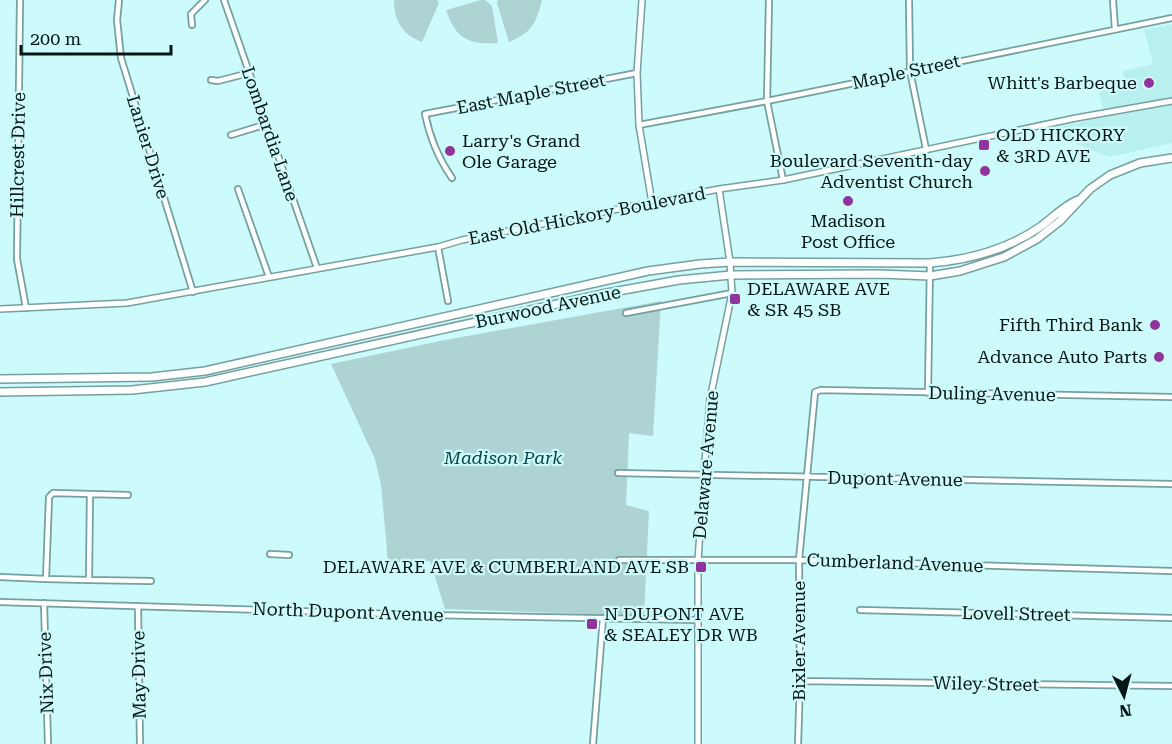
<svg xmlns="http://www.w3.org/2000/svg" width="1172" height="744" font-family="'Roboto Serif',serif">
  <style>
    .built { fill: #b8efef }
    .green { fill: #aed3d3 }
    .lines { fill: none; stroke-linecap: round; stroke-linejoin: round }
    .minor-casing { stroke: #75a0a0; stroke-width: 8 }
    .tertiary-casing { stroke: #75a0a0; stroke-width: 8 }
    .primary-casing { stroke: #75a0a0; stroke-width: 10 }
    .minor { stroke: #fff; stroke-width: 4.5 }
    .tertiary { stroke: #fff; stroke-width: 5 }
    .primary { stroke: #fff; stroke-width: 7 }
    .poi-dot { fill: #91339d; stroke: #cdfbfb; stroke-width: 2 }
    .labels { text-anchor: middle; stroke-width: 4.5; stroke-linejoin: round; paint-order: stroke }
    .street-label { font-size: 18px; fill: #041515; stroke: #cdfbfb }
    .poi-label { font-size: 18px; fill: #041515; stroke: #cdfbfb; text-anchor: end }
    .park-label { font-size: 18px; font-style: italic; fill: #054445; stroke: #cdfbfb }
  </style>
  <rect width="100%" height="100%" fill="#cdfbfb"/>
  <path class="built" d="M1172,24V143L1109,157L1065,139L1047,134L1046,129L1105,117L1099,93L1102,92L1100,85L1124,81L1123,71L1153,64L1144,30Z"/>
  <path class="green" d="M394,0H437L439,3L422,42C403,35 394,21 394,0Z
    M481,0H485L492,6L498,43C468,45 456,39 446,10Z
    M498,0H542C536,24 532,32 509,42L497,3Z
    M661,301L653,436L629,433L626,505L649,511L644,616L445,609L430,561L388,562L381,485L375,459L331,364L440,341Z"/>
  <g class="lines">
    <defs>
      <path id="minor" d="M20,0L17,259L26,308
        M119,0L117,20L121,58L193,292
        M224,0L317,268
        M769,0L767,101L783,180
        M909,0L910,71L926,149
        M1113,0L1115,29
        M192,25L191,14L205,0
        M211,80L218,81L249,73
        M639,125L767,101L1172,18
        M231,135L267,124
        M452,178C438,158 430,138 425,114L637,73
        M238,189L269,277
        M438,247L448,301
        M626,313L732,293
        M928,393L930,263
        M618,473L1172,484
        M270,554L289,555
        M619,560H799L1172,571
        M0,577L46,579L49,497L53,493L128,495
        M46,579L89,580L90,494
        M89,580L151,581
        M0,602L429,615L696,620
        M44,603L48,744
        M138,606L140,744
        M860,610L1172,618
        M800,681L1172,686
        M593,744L603,618
        M798,744L800,681L799,560L815,392L821,390L1172,397"/>
      <path id="tertiary" d="M642,0L637,73L639,125L652,203
        M0,309L127,303L438,247L462,240L719,189L783,180L1076,118L1172,101
        M698,744V560L704,474L710,399L732,293L730,262L719,189"/>
      <path id="primary" d="M0,379L152,377L205,371L648,271L700,264L730,262L930,263C969,260 1008,249 1040,227C1053,218 1063,206 1078,200
        M0,392L132,390L205,382L607,293L679,280L731,275L880,274L930,276L960,271L1004,257L1037,239L1060,221L1090,189L1110,175L1140,163L1172,158"/>
    </defs>
    <use href="#minor" class="minor-casing"/>
    <use href="#tertiary" class="tertiary-casing"/>
    <use href="#primary" class="primary-casing"/>
    <use href="#minor" class="minor"/>
    <use href="#tertiary" class="tertiary"/>
    <use href="#primary" class="primary"/>
  </g>
  <g class="poi-dot">
    <circle cx="1149" cy="83" r="6"/>
    <rect x="978" y="139" width="12" height="12" rx="3"/>
    <circle cx="450" cy="151" r="6"/>
    <circle cx="985" cy="171" r="6"/>
    <circle cx="848" cy="201" r="6"/>
    <rect x="729" y="293" width="12" height="12" rx="3"/>
    <circle cx="1155" cy="325" r="6"/>
    <circle cx="1159" cy="357" r="6"/>
    <rect x="695" y="561" width="12" height="12" rx="3"/>
    <rect x="586" y="618" width="12" height="12" rx="3"/>
  </g>
  <g class="labels">
    <g class="street-label">
      <text transform="translate(906 72) rotate(-12)" y="6">Maple Street</text>
      <text transform="translate(531 94) rotate(-11)" y="6">East Maple Street</text>
      <text transform="translate(270 134) rotate(71)" y="6">Lombardia Lane</text>
      <text transform="translate(148 147) rotate(73)" y="6">Lanier Drive</text>
      <text transform="translate(18 155) rotate(-89)" y="6">Hillcrest Drive</text>
      <text transform="translate(587 216) rotate(-11)" y="6">East Old Hickory Boulevard</text>
      <text transform="translate(548 307) rotate(-12)" y="6">Burwood Avenue</text>
      <text transform="translate(992 394) rotate(1)" y="6">Duling Avenue</text>
      <text transform="translate(706 465) rotate(-85)" y="6">Delaware Avenue</text>
      <text transform="translate(895 479) rotate(1)" y="6">Dupont Avenue</text>
      <text transform="translate(895 563) rotate(2)" y="6">Cumberland Avenue</text>
      <text transform="translate(348 612) rotate(2)" y="6">North Dupont Avenue</text>
      <text transform="translate(1016 614) rotate(1)" y="6">Lovell Street</text>
      <text transform="translate(799 641) rotate(-90)" y="6">Bixler Avenue</text>
      <text transform="translate(46 673) rotate(-92)" y="6">Nix Drive</text>
      <text transform="translate(139 675) rotate(-91)" y="6">May Drive</text>
      <text transform="translate(986 684) rotate(1)" y="6">Wiley Street</text>
    </g>
    <g class="poi-label">
      <text x="1137" y="89">Whitt's Barbeque</text>
      <text x="996" y="141" text-anchor="start">OLD HICKORY<tspan x="996" dy="21">&amp; 3RD AVE</tspan></text>
      <text x="462" y="147" text-anchor="start">Larry's Grand<tspan x="462" dy="21">Ole Garage</tspan></text>
      <text x="973" y="167">Boulevard Seventh-day<tspan x="973" dy="21">Adventist Church</tspan></text>
      <text x="848" y="227" text-anchor="middle">Madison<tspan x="848" dy="21">Post Office</tspan></text>
      <text x="747" y="295" text-anchor="start">DELAWARE AVE<tspan x="747" dy="21">&amp; SR 45 SB</tspan></text>
      <text x="1143" y="331">Fifth Third Bank</text>
      <text x="1147" y="363">Advance Auto Parts</text>
      <text x="689" y="573">DELAWARE AVE &amp; CUMBERLAND AVE SB</text>
      <text x="604" y="620" text-anchor="start">N DUPONT AVE<tspan x="604" dy="21">&amp; SEALEY DR WB</tspan></text>
    </g>
    <g class="park-label">
      <text x="503" y="464">Madison Park</text>
    </g>
  </g>
  <g transform="translate(1124 696) rotate(174)" stroke="#cdfbfb" stroke-width="4.5" paint-order="stroke">
  <path d="M0-4.5L10 22L0 15L-10 22Z" fill="#041515"/>
  <text y="-9" font-size="16" font-weight="bold" text-anchor="middle" fill="#041515">N</text>
  </g>
  <path d="M21 45v9h150v-9" fill="none" stroke="#041515" stroke-width="3"/>
  <text x="30" y="45" font-size="18" fill="#041515" stroke="#cdfbfb" stroke-width="4.5" paint-order="stroke">200 m</text>
</svg>
